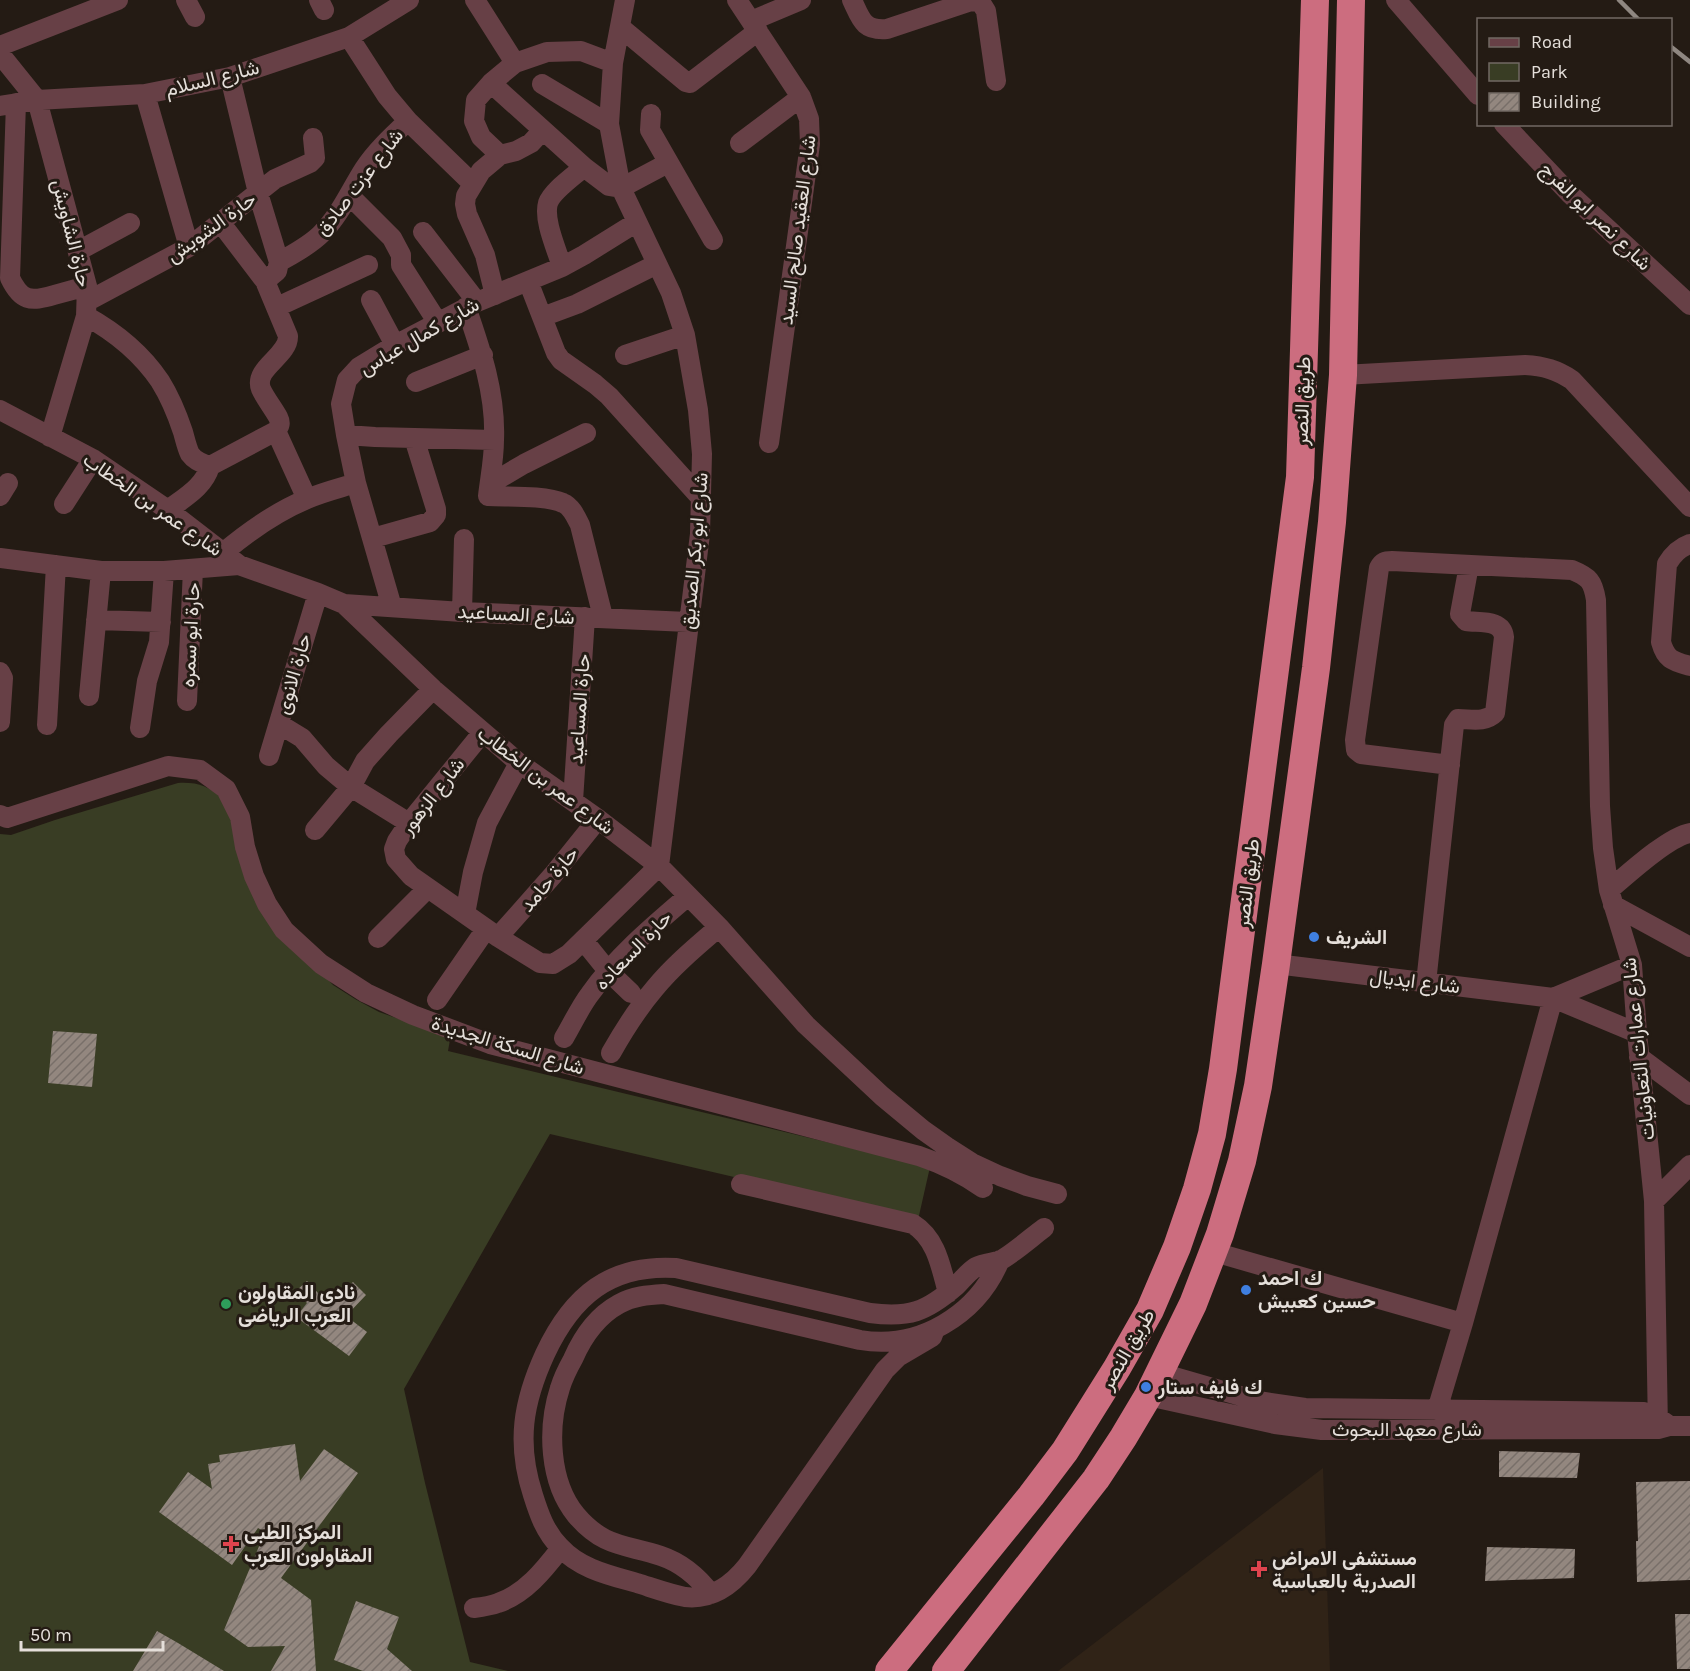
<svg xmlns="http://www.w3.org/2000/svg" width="1690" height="1671" font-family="Karla,Vazirmatn,sans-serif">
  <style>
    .built { fill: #302317 }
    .park { fill: #393d24 }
    .building { fill: url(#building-hatch) }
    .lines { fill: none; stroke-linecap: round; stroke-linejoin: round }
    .minor { stroke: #674046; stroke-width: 20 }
    .highway { stroke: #cc6d7f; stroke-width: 28 }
    .rail { stroke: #8f8781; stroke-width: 4.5 }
    .shop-dot { fill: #3f7fe0; stroke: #241b14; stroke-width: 2 }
    .leisure-dot { fill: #2e9e5b; stroke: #241b14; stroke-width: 2 }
    .health-dot { fill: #e0444e; stroke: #241b14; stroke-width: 2 }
    .labels { text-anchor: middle; stroke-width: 6; stroke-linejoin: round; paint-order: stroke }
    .street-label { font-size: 20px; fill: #e5dfda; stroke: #241b14 }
    .poi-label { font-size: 20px; font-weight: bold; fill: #e5dfda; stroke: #241b14; text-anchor: start }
  </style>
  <defs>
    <pattern id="building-hatch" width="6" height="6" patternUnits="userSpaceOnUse" patternTransform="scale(1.5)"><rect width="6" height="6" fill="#93877f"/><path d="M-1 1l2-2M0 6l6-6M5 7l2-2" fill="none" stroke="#786f69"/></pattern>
  </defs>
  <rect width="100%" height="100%" fill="#241b14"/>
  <path class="built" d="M1323,1468L1330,1671H1058Z"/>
  <path class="park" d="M178,783C197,782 209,786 223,799L273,921L333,985L355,999L379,1012L422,1027L451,1034L448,1051L930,1167L918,1220L550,1134L404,1389L425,1483L470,1662L508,1671H0V834L11,835L55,820Z"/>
  <path class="building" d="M53,1031L97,1034L92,1087L48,1083Z
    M307,1281L329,1305L353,1282L366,1295L346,1316L367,1332L349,1356L296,1317L307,1303L296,1291Z
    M295,1444L300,1481L324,1449L358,1473L281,1578L311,1600L316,1671H271L285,1646L248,1647L224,1630L265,1532L258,1528L232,1565L159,1512L188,1472L212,1489L208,1464L220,1462L219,1455Z
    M1499,1451L1580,1453L1577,1478L1499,1477Z
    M1690,1481V1580L1637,1582L1636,1541H1638L1636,1482Z
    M1487,1547L1575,1549L1574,1578L1485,1581Z
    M356,1601L399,1617L387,1649L412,1671H363L334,1660Z
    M1675,1614H1690V1669H1677Z
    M157,1631L178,1643L224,1671H133Z"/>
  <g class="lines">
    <path class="minor" d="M186,0L195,17
      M319,0L324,10
      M475,0L515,63
      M737,0L801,97L809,119L810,144L769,443
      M852,0C861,19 863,31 887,29L968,2L974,1L981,3L986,11L996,81
      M1396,0L1478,95
      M751,21L801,0
      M620,27L686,82L690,83L758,31
      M349,37L387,96L408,121L473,184
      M0,46L118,0
      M0,54L37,100L87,286L86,316L50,437
      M230,77L258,193L279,262L277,271L265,281
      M491,83L584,167L609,186L621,188L668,163
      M542,84L609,124
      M145,94L189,247
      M16,103L10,278C21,301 30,302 54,295C65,292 76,289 87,286
      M0,106L37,100L145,94L230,77L349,37L409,0
      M651,114L650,130L713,240
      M1504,124L1570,194L1690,305
      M740,143L801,97
      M500,155L481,137L474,121L476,100L491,83L515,63L547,52L581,51L613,63
      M349,195L392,238L401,255V265L438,323
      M423,232L477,302
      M78,251L130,223
      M279,262C293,254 309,246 321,234C340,215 350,191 364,169C376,151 392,136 408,121
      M562,267C557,250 543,220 548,203C552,191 574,176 584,167
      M528,281L556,353L561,360L595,384L609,396L701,498
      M495,295L485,255L467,214L465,204L466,196L481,171L500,155L516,151L531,143L543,130
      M371,300L395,345
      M88,301L189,247L275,179L310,163L315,158L313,138
      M277,307L368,265
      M466,307C481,350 496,394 494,440C494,459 490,478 488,496C508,497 545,495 563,503C571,506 576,517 580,525L603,617
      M86,316C115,332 141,353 160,381C170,397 177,414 183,432C185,439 187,448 190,454C195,461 203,464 210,466
      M542,317L577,304L657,264
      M625,355L685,335
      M1343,375L1525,365C1544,366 1557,370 1572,380L1690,507
      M416,382L483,355
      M0,410L93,459L168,510L239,565L318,593L344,604L433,689L519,763L598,819L659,866L719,927L806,1025L882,1096L923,1130L947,1147L972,1163L1000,1176L1027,1186L1057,1194
      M276,431L307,499
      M346,435L375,437L494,440
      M210,466L276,431C280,426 281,423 278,417C273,408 265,398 261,389C253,368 289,356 288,336L265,281L220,222
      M490,484L524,464L586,433
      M0,496L8,483
      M64,504L93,459
      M168,510C185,497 204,487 210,466
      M373,538L430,522L436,515V509L414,438
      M1690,544C1679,548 1673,554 1667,564L1661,642C1666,660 1673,661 1690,666
      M224,552C249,531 276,512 307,499C323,492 340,488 356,483
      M0,558L101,571H164L239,565
      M344,604L462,612L688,622
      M392,607L356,483L346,435L341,404L347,380L359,367L395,345L477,302L562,267L584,255L637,222
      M462,612L464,539
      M96,620L161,622
      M0,672L3,678L0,722
      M89,696L101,571
      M187,701L193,569
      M279,724L302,738L326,766L351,787L409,823
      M47,725L56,565
      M140,728L147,681L159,642L164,571
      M483,732L409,823L397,841L394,849L396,859L411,876L498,937L540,963L553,964L569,954L659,866L700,534L702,454L698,410L685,335L671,293L621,188L609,124L613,63L625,0
      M269,756L318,593
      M1450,765L1361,754L1356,750L1355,740L1379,568C1382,562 1385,561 1392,561L1572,570C1589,577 1593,581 1596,600L1600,806L1603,848L1609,890L1632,965L1637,1033L1654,1201L1658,1429
      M573,801L585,617
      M0,815L7,818L168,766L200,770L226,789L240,817L245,847L254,876L267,904L284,930L321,964L366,993L413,1015L490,1044L919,1156C943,1164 963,1174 983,1188
      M315,830L351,787L365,761L389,734L433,689
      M1609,890C1628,874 1668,837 1690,833
      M1613,905L1690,947
      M465,914L473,872L487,823L519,763
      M498,937L553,875L598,819
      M378,938L428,888
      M583,940L608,971L631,993
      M1276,964L1553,998L1637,1033
      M1426,983L1454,725L1458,719C1471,719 1485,723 1495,713L1504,637C1502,619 1480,623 1466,621L1460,614L1469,565
      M1553,998L1632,965
      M437,1000L486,929
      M564,1038C573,1023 580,1007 590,994C617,956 653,926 688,896
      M611,1053C624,1030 638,1008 655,988C674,965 697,946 719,927
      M1639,1057L1690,1095
      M741,1184L913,1224C937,1239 941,1268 948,1293
      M1654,1201L1690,1165
      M1214,1252L1463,1323
      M935,1329L932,1337L898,1357L885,1370L747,1566C731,1586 711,1600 685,1597C669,1594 653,1588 637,1583C609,1575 580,1569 560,1547C545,1532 539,1514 533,1495C516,1443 523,1402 545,1354C572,1296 610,1264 676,1268L870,1313C909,1318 926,1312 956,1286C962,1280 969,1271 976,1267C983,1263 991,1263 999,1261C1010,1256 1033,1236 1044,1228
      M1161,1373L1258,1401L1305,1408L1644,1412L1657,1417L1667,1424
      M1148,1396L1275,1424L1322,1430L1644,1429H1658L1669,1426H1690
      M1437,1410L1463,1323L1553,998
      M711,1594C698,1577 682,1563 661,1556C625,1544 604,1548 576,1515C549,1482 547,1428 560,1388C563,1378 568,1368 573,1359C583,1336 597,1316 619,1304C633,1296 648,1295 664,1294L860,1340C919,1350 977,1315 1000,1260
      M474,1608C482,1607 490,1606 498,1603C525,1594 544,1570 561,1548"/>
    <path class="highway" d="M889,1671L1031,1496L1065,1451L1117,1368L1150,1310L1177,1247L1197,1189L1212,1134L1223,1069L1300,477L1315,0
      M946,1671L1096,1479L1123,1438L1148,1396L1193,1304L1220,1234L1242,1161L1258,1086L1276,964L1316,668L1332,522L1343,375L1351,0"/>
    <path class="rail" d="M1619,0L1639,20
      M1670,46L1690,62"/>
  </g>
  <g class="shop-dot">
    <circle cx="1314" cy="937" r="6"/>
    <circle cx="1246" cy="1290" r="6"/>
    <circle cx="1146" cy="1387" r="6"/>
  </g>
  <circle class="leisure-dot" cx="226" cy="1304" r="6"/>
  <g class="health-dot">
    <path d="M228 1535h6v6h6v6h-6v6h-6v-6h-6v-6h6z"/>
    <path d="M1256 1560h6v6h6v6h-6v6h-6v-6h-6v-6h6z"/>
  </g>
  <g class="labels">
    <g class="street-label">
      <text transform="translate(212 78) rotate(-14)" y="7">شارع السلام</text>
      <text transform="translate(359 182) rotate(-52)" y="7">شارع عزت صادق</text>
      <text transform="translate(1596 216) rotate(44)" y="7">شارع نصر ابو الفرج</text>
      <text transform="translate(211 227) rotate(-36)" y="7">حارة الشويش</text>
      <text transform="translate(797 230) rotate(-83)" y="7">شارع العقيد صالح السيد</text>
      <text transform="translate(72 233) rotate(76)" y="7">حارة الشاويش</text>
      <text transform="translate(419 336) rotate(-30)" y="7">شارع كمال عباس</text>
      <text transform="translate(1302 401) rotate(-88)" y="7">طريق النصر</text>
      <text transform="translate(153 504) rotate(35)" y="7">شارع عمر بن الخطاب</text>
      <text transform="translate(694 551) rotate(-85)" y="7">شارع ابو بكر الصديق</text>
      <text transform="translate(516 614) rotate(3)" y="7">شارع المساعيد</text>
      <text transform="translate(190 635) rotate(-87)" y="7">حارة ابو سمره</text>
      <text transform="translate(293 674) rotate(-74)" y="7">حارة الانوى</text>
      <text transform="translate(579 709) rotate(-86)" y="7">حارة المساعيد</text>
      <text transform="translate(546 780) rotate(37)" y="7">شارع عمر بن الخطاب</text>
      <text transform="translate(432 796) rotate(-52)" y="7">شارع الزهور</text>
      <text transform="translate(549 879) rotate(-50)" y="7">حارة حامد</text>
      <text transform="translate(1247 883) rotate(-83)" y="7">طريق النصر</text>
      <text transform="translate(633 950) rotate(-46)" y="7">حارة السعاده</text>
      <text transform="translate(1415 981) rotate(7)" y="7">شارع ايديال</text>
      <text transform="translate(508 1045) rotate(17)" y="7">شارع السكة الجديدة</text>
      <text transform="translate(1638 1049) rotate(-96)" y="7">شارع عمارات التعاونيات</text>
      <text transform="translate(1127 1349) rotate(-60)" y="7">طريق النصر</text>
      <text x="1407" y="1436">شارع معهد البحوث</text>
    </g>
    <g class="poi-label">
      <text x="1326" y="944">الشريف</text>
      <text x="1258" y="1285">ك احمد<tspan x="1258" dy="23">حسين كعبيش</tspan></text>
      <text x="238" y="1299">نادى المقاولون<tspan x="238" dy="23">العرب الرياضى</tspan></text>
      <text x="1158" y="1394">ك فايف ستار</text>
      <text x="244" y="1539">المركز الطبى<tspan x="244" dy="23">المقاولون العرب</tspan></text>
      <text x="1272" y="1565">مستشفى الامراض<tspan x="1272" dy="23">الصدرية بالعباسية</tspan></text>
    </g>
  </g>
  <rect x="1477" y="18" width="195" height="108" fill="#241b14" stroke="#716963" stroke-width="1.5"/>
  <rect x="1489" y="38" width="30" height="9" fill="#674046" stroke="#716963" stroke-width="1.5"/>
  <text x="1531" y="48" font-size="18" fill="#e5dfda">Road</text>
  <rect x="1489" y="63" width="30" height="18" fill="#393d24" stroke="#716963" stroke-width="1.5"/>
  <text x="1531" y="78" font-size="18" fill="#e5dfda">Park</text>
  <rect x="1489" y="93" width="30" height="18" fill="url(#building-hatch)" stroke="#716963" stroke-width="1.5"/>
  <text x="1531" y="108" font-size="18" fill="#e5dfda">Building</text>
  <path d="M21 1641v9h142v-9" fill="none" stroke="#e5dfda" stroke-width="3"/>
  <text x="30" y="1641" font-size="18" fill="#e5dfda" stroke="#241b14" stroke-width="4.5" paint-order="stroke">50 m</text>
</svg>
